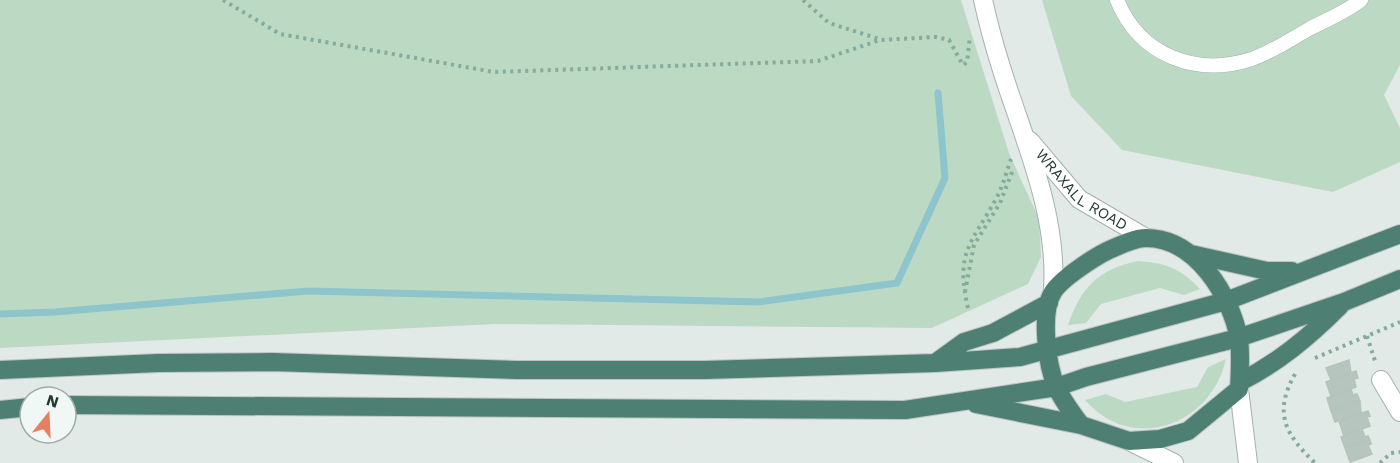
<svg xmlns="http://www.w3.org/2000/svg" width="1400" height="463" font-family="'Work Sans',sans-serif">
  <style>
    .green { fill: #bcdac3 }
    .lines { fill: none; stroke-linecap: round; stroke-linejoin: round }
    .stream { stroke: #8ec4cb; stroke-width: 7 }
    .building { fill: #b7c5bf; stroke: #b4c3bc; stroke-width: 1.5 }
    .service-casing { stroke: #a4b2ad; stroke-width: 15 }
    .minor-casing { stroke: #a4b2ad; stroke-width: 20 }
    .tertiary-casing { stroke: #a4b2ad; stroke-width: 20 }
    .trunk-casing { stroke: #bdc4c2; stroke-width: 20 }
    .path { stroke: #84ab9d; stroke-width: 4; stroke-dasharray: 3 4.5; stroke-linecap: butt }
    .service { stroke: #fff; stroke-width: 14 }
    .minor { stroke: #fff; stroke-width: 18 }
    .tertiary { stroke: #fff; stroke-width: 18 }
    .trunk { stroke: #4d8072; stroke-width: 18 }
    .labels { text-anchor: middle; stroke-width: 6; stroke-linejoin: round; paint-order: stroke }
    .street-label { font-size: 15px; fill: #233a33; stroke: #f1f7f4 }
  </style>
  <rect width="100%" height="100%" fill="#e1eae6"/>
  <path class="green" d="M0,0H961L1009,153L1039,219L1041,257L1028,284L932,328L495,324L0,348Z
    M1042,0H1400V65L1384,95L1400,128V162L1333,192L1122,150L1071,96Z
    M1138,261C1166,263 1180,268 1200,289L1184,295L1160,288L1101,304L1086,323L1068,325C1081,288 1098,269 1138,261Z
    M1226,359C1211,426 1132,454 1085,400L1106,394L1125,402L1197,387L1208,367Z"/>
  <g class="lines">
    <path class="stream" d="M0,314L55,312L308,291L759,302L897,283L945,178L938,93"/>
  </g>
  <path class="building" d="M1349,360L1351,373L1331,380L1326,368Z
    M1356,371L1358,378L1354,379L1356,387L1331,396L1326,382Z
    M1351,389L1353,395L1357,394L1360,401L1331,411L1327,398Z
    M1360,401L1361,413L1335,422L1331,411Z
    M1368,411L1370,416L1367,417L1370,426L1344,436L1339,421Z
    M1362,429L1365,437L1368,436L1370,440L1345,448L1341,437Z
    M1370,440L1371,444L1368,445L1372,454L1350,462L1345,448Z"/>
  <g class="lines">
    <defs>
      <path id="service" d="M1117,0C1140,56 1196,77 1252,59C1272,52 1291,39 1309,29C1326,20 1346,12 1361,0"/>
      <path id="minor" d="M1381,380L1400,412"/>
      <g id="tertiary">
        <path d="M983,0C988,22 994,45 1001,67C1024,141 1058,212 1053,291"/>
        <path id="s1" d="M1030,141L1079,199L1146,238"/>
        <path d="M1239,389L1248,463"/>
        <path d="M1129,441L1174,463"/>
      </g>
      <path id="trunk" d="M1191,254L1267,271H1292
        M935,363L964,342L993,333L1049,303
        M0,370L158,363L272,362L517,370H704L935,363L1020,357L1226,301L1400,234
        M1240,382C1279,362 1309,337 1340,306
        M976,404L1081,425L1129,441L1160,439L1188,431L1239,389C1240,372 1241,355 1239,339C1231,296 1196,238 1146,238C1134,238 1118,246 1107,251C1093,258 1061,279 1053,292C1040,313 1047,365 1056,386C1062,400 1072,413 1081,425
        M66,405L905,410L1057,387L1086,377L1238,338L1344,302L1400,279
        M0,410L30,407"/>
    </defs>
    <use href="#service" class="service-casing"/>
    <use href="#minor" class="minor-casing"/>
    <use href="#tertiary" class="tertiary-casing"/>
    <use href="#trunk" class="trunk-casing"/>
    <path class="path" d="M223,0L280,34L494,72L818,61L880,40L936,37L949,40L963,65L967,62L970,36
      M803,0L829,23L879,39
      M965,292L974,245L1000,203L1013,170
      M968,308C955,252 971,244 996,199C1003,186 1006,173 1011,159
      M1367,336L1375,361
      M1315,358L1400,322
      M1295,374C1273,413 1285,434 1315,463
      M1380,463L1391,453L1400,452"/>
    <use href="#service" class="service"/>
    <use href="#minor" class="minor"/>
    <use href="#tertiary" class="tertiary"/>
    <use href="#trunk" class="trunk"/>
  </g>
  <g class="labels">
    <g class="street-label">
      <text dy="5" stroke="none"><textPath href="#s1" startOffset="72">WRAXALL ROAD</textPath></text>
    </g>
  </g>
  <g transform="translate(48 415) rotate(18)"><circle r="28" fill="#f1f7f4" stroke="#9faba7" stroke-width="1.5"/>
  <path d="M0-4.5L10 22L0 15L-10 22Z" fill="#e67e64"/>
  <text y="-9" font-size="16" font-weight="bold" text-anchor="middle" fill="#233a33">N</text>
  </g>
</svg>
